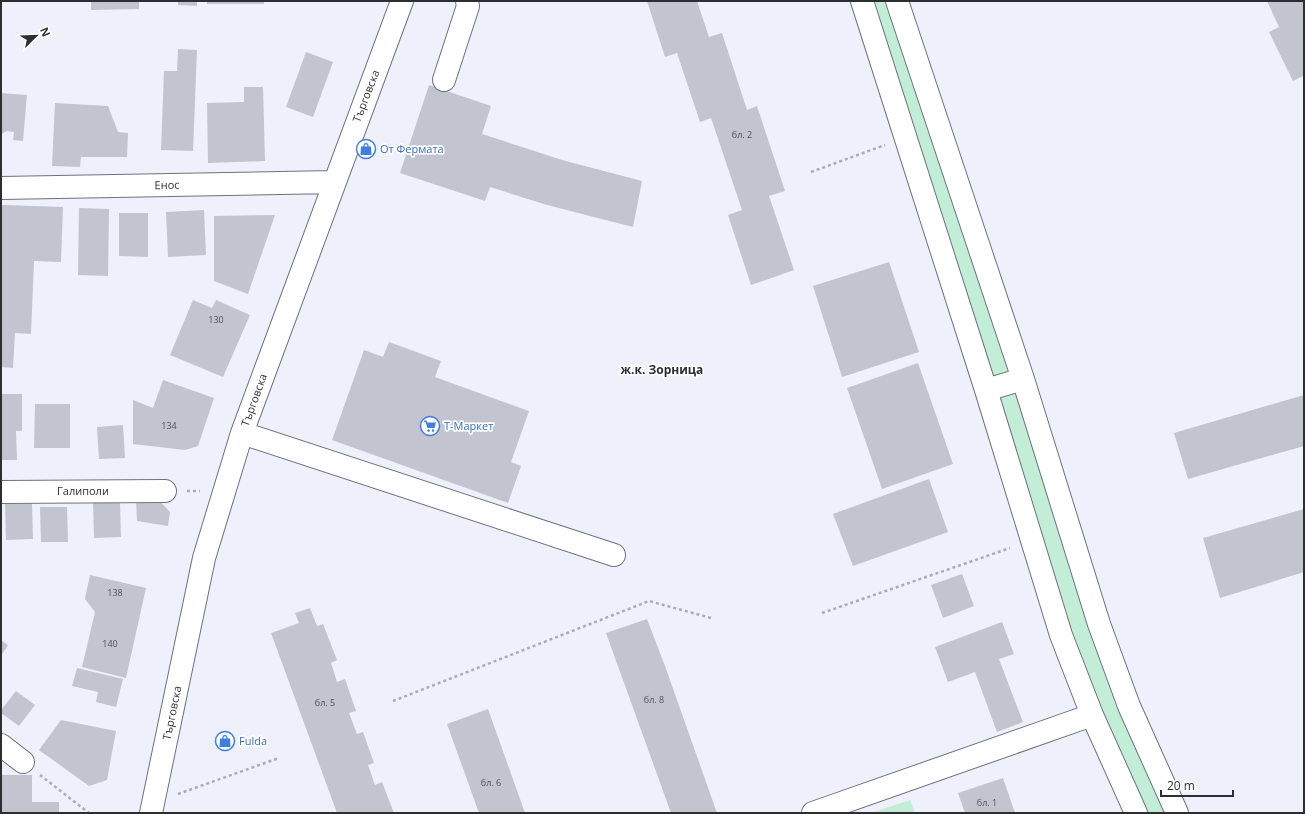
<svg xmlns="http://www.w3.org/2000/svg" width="1305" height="814" font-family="'Open Sans',sans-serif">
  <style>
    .green { fill: #c2edd7 }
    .building { fill: #c2c4cf }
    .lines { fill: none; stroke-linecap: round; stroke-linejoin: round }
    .minor-casing { stroke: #6f717b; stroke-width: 24 }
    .path { stroke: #aaabb4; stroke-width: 2.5; stroke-dasharray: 3 3; stroke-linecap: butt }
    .minor { stroke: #fff; stroke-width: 22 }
    .labels { text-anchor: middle; stroke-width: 3.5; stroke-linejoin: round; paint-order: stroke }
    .number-label { font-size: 9px; fill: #525459 }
    .street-label { font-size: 11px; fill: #2d2e32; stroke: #fff }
    .shop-label { font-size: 11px; fill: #366cbe; stroke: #fff; text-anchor: start }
    .neighbourhood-label { font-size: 12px; font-weight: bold; fill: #2d2e32; stroke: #fff }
  </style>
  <rect width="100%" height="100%" fill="#eef0fb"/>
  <path class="green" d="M862,1H897L1023,379L1177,813H1136L1092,715Z
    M910,800L915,813H871Z"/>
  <path class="building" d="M91,1H139V9L91,10Z
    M178,1H197V6L178,5Z
    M207,1H264V4H207Z
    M647,1H697L709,37L722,33L747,110L757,106L785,191L769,196L794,270L751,285L728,215L742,210L711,118L700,122L677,53L665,57Z
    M1267,1H1304V79L1303,76L1293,81L1269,32L1279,27Z
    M178,49L197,50L193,151L161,150L164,71H177Z
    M306,52L333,62L313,117L286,107Z
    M429,85L491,106L482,134L562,160L642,181L633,227L547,205L490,187L485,201L400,173Z
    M244,87H263L265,161L208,163L207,103L244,102Z
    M1,93L27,95L23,141L13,140L14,132L7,131L1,134Z
    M55,103L108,106L118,132L128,133L127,157H81L80,167L52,166Z
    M3,205L63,207L61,262L34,261L31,334L15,333L13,368L1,367V206Z
    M79,208L109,209L108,276L78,275Z
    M204,210L206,255L168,257L166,212Z
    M119,213H148V257L119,256Z
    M275,215L248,294L214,281V216Z
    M889,262L919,352L842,377L813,286Z
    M193,300L212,308L216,300L250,315L223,377L170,355Z
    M389,342L441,361L435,377L529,411L511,462L521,466L508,503L332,440L364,350L383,357Z
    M918,363L953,464L882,489L847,388Z
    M163,380L214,398L198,446L185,450L133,444V400L153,408Z
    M1,394H22V431H16L17,460H1Z
    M1304,395V446L1188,479L1174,433Z
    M35,404H70V448H34Z
    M123,425L125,458L99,459L97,427Z
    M929,479L948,532L853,566L833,514Z
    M136,499L159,500L170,512L168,526L137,521Z
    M93,502H120L121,537L94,538Z
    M5,504H32L33,539L6,540Z
    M40,507H67L68,542H41Z
    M1304,509V572L1220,598L1203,538Z
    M962,574L974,606L943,618L931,585Z
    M90,575L146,588L126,678L82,667L95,612L85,599Z
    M310,608L317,626L323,624L337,660L331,663L337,682L345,679L356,711L349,713L357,734L363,732L374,763L368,765L375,785L382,782L394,813H337L271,633L299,623L295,613Z
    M647,619L665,666L717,813H671L606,633Z
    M1002,622L1014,654L999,659L1023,722L997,732L975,672L948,682L935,647Z
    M1,640L8,645L1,656Z
    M77,668L123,679L116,707L96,702L98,692L72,686Z
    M16,691L35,705L19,726L1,713V710Z
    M488,709L504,754L525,813H479L447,724Z
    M61,720L116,731L107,780L89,786L39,750Z
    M1,775H32V802H59V813H1Z
    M1003,778L1015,813H965L958,793Z"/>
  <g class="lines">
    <defs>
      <path id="minor" d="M862,1L986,390L1061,635L1092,715L1136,813
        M897,1L1023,379L1099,624L1129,706L1177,813
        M444,80L468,6L467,1
        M1,188L334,182
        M986,390L1023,379
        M242,433L614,555
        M1,492L165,491
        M1,745L23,762
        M151,813L204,558L242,433L402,1
        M813,813L1092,715"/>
    </defs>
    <use href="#minor" class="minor-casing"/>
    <path class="path" d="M811,172L885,145
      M187,491H200
      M822,613L1010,548
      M393,701L649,601L711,618
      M40,775L89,813
      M178,794L279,758"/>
    <use href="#minor" class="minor"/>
  </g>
  <defs>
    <symbol id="shop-ring" viewBox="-11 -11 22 22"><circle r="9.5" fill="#fff" stroke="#3f7fe0" stroke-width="1.5"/><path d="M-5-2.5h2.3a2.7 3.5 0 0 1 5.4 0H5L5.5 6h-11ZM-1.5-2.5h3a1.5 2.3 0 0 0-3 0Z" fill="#3f7fe0"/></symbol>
    <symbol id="supermarket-ring" viewBox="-11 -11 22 22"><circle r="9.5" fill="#fff" stroke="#3f7fe0" stroke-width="1.5"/><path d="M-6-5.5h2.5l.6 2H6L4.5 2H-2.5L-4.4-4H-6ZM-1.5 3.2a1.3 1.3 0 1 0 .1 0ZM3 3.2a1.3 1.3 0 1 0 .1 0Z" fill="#3f7fe0"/></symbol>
  </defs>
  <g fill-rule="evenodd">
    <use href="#shop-ring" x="355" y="138" width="22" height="22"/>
    <use href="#supermarket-ring" x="419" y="415" width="22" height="22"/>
    <use href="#shop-ring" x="214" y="730" width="22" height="22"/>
  </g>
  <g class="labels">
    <g class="number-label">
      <text x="742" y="138">бл. 2</text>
      <text x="216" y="323">130</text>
      <text x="169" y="429">134</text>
      <text x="115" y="596">138</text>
      <text x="110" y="647">140</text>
      <text x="654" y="703">бл. 8</text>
      <text x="325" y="706">бл. 5</text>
      <text x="491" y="786">бл. 6</text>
      <text x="987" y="806">бл. 1</text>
    </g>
    <g class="street-label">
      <text transform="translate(366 96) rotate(-69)" y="4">Търговска</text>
      <text transform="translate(167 185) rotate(-1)" y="4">Енос</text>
      <text transform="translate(254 400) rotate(-70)" y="4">Търговска</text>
      <text x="83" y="495">Галиполи</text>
      <text transform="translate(172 713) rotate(-78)" y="4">Търговска</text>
    </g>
    <g class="shop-label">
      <text x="380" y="153">От Фермата</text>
      <text x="444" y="430">Т-Маркет</text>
      <text x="239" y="745">Fulda</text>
    </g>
    <g class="neighbourhood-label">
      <text x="662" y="374">ж.к. Зорница</text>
    </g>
  </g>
  <rect width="1305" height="814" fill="none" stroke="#2d2e32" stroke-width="4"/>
  <g transform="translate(36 36) rotate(67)" stroke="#ffffff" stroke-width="3" paint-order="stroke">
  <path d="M0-3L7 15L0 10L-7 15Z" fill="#2d2e32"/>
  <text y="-6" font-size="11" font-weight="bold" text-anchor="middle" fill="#2d2e32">N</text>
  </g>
  <path d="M1161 790v6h72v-6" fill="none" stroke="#2d2e32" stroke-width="2"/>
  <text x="1167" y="790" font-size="12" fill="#2d2e32" stroke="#ffffff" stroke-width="3" paint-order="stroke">20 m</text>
</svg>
